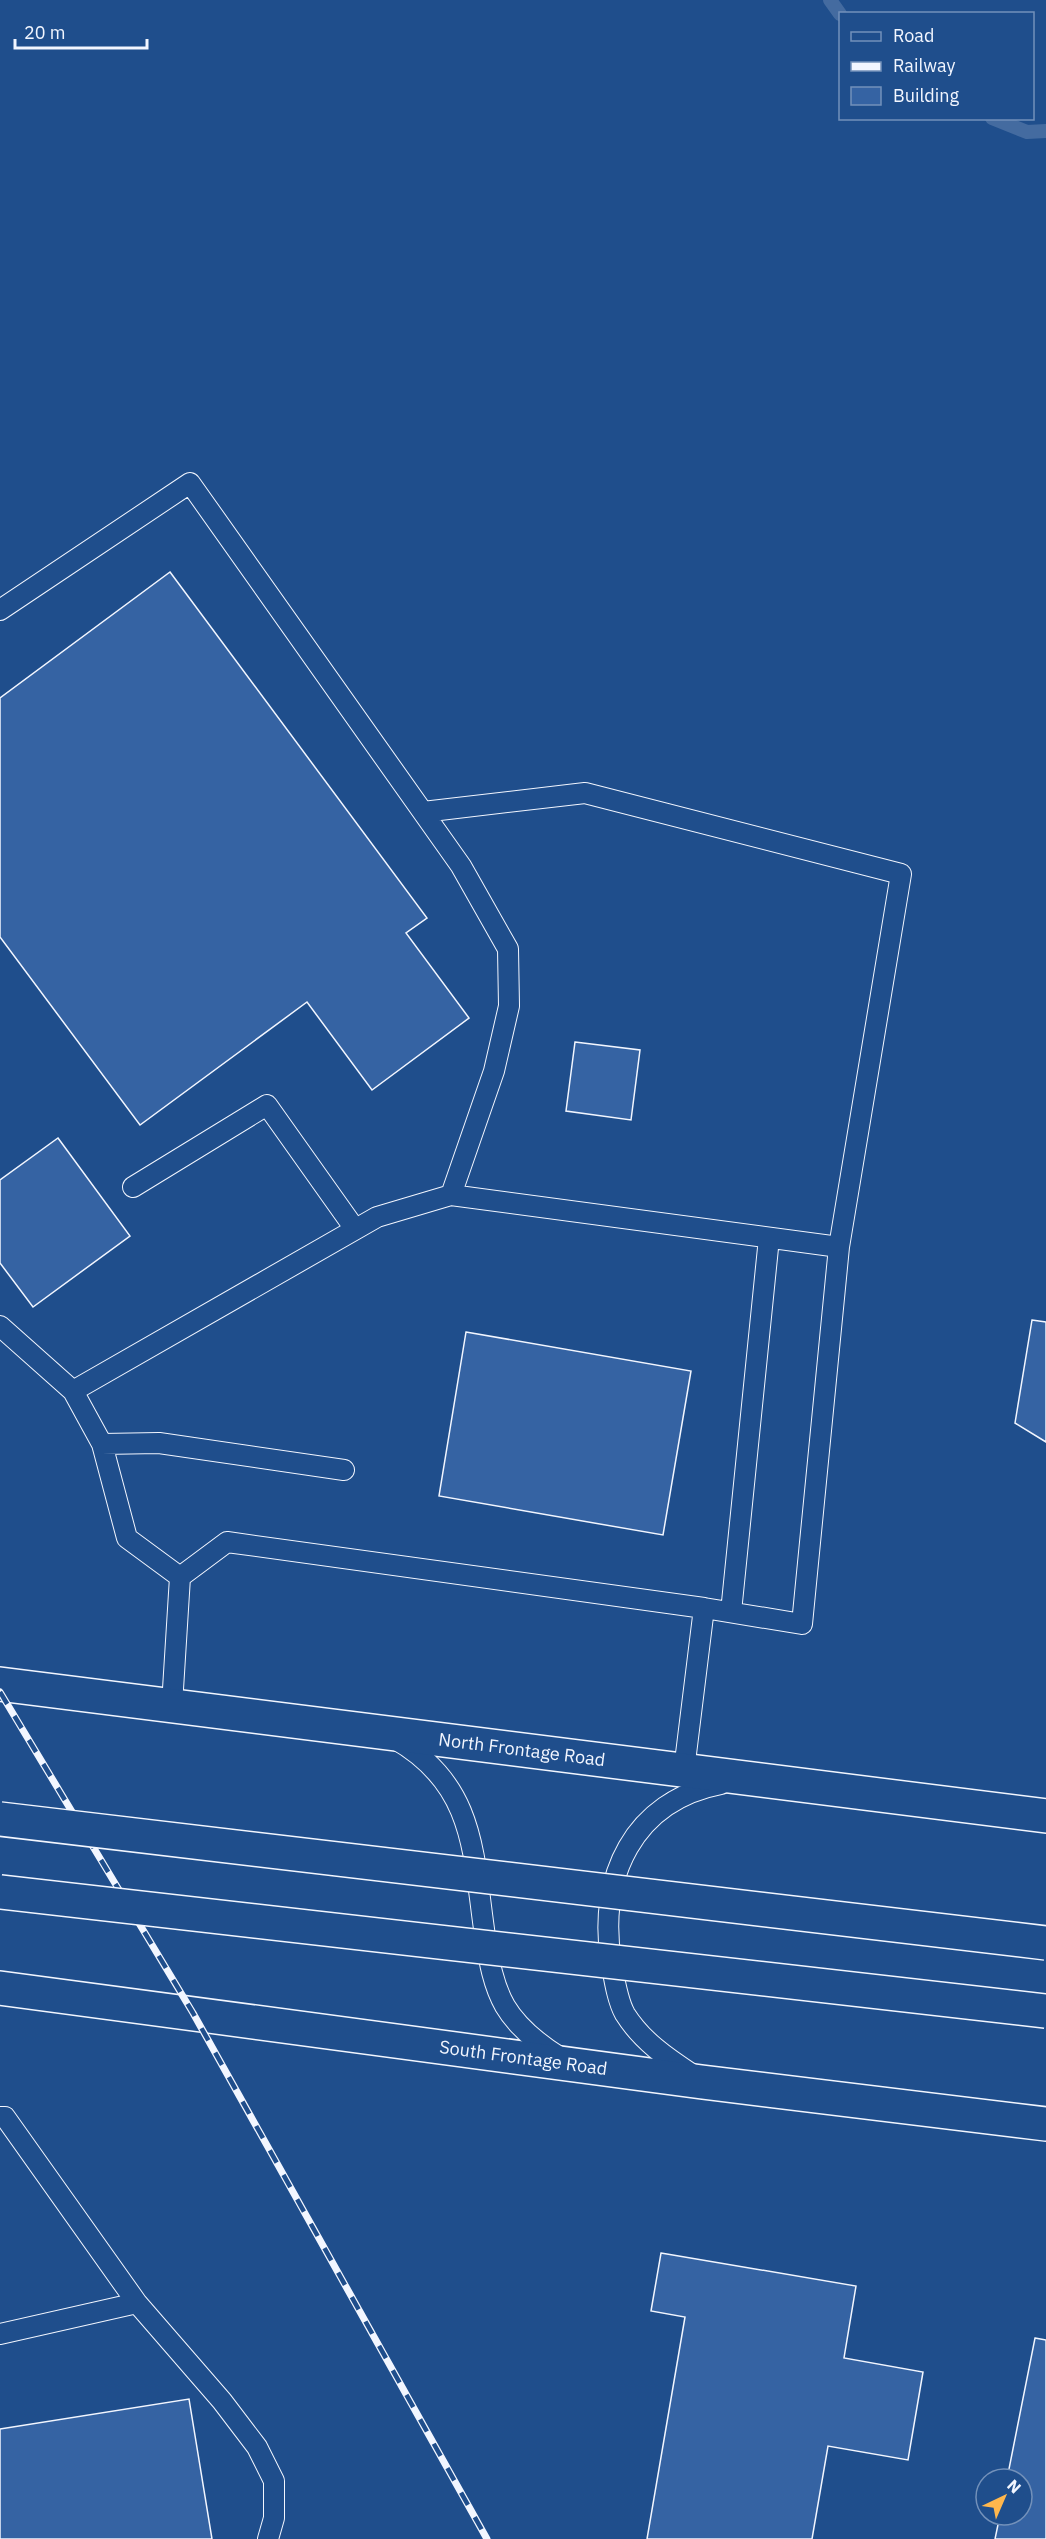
<svg xmlns="http://www.w3.org/2000/svg" width="1046" height="2539" font-family="'IBM Plex Sans',sans-serif">
  <style>
    .lines { fill: none; stroke-linecap: round; stroke-linejoin: round }
    .stream { stroke: #446ba0; stroke-width: 14 }
    .building { fill: #3563a3; stroke: #f2f6ff; stroke-width: 1.5 }
    .service-casing { stroke: #f2f6ff; stroke-width: 22 }
    .minor-casing { stroke: #f2f6ff; stroke-width: 36 }
    .service { stroke: #1f4e8c; stroke-width: 20 }
    .minor { stroke: #1f4e8c; stroke-width: 33 }
    .rail-casing { stroke: #f2f6ff; stroke-width: 7 }
    .rail { stroke: #1f4e8c; stroke-width: 4.5; stroke-dasharray: 14; stroke-linecap: butt }
    .motorway-bridge-casing { stroke: #f2f6ff; stroke-width: 36; stroke-linecap: butt }
    .motorway-bridge { stroke: #1f4e8c; stroke-width: 33 }
    .labels { text-anchor: middle; stroke-width: 4.5; stroke-linejoin: round; paint-order: stroke }
    .street-label { font-size: 18px; fill: #f2f6ff; stroke: #1f4e8c }
  </style>
  <rect width="100%" height="100%" fill="#1f4e8c"/>
  <g class="lines">
    <path class="stream" d="M830,0L840,14
      M992,118L1027,132L1046,131"/>
  </g>
  <path class="building" d="M170,572L427,918L406,933L469,1018L372,1090L307,1002L140,1125L0,937V698Z
    M575,1042L640,1050L631,1120L566,1111Z
    M58,1138L130,1236L33,1307L0,1263V1180Z
    M1032,1320L1046,1322V1442L1015,1423Z
    M466,1332L691,1371L663,1535L439,1496Z
    M661,2253L856,2286L844,2358L923,2372L908,2460L828,2446L812,2539H647L685,2317L651,2311Z
    M1035,2338L1046,2340V2539H995L1000,2515H1022V2479H1007Z
    M189,2399L212,2539H0V2429Z"/>
  <g class="lines">
    <defs>
      <path id="service" d="M0,610L190,483L461,866L508,949L509,1006L494,1071L451,1195
        M423,812L585,793L901,874L839,1247
        M133,1187L267,1105L355,1229
        M0,1326L73,1391L102,1444L127,1538L180,1577L172,1705
        M73,1391L377,1217L451,1195L839,1247L802,1624L704,1608
        M102,1444L159,1443L344,1470
        M180,1577L227,1542L704,1608L684,1770
        M731,1612L769,1238
        M395,1739C476,1785 473,1855 485,1936C489,1960 493,1985 505,2006C518,2028 540,2045 561,2058
        M693,2075C667,2058 642,2041 625,2014C617,2000 614,1977 611,1961C598,1877 633,1801 721,1784
        M0,2117H5L137,2303L0,2334
        M137,2303L222,2401L257,2447L274,2481V2518L268,2539"/>
      <g id="minor">
        <path id="s1" d="M0,1684L1046,1816"/>
        <path id="s2" d="M0,1988L702,2082L1046,2124"/>
      </g>
    </defs>
    <use href="#service" class="service-casing"/>
    <use href="#minor" class="minor-casing"/>
    <use href="#service" class="service"/>
    <use href="#minor" class="minor"/>
    <defs>
      <path id="rail" d="M0,1692L193,2013L487,2539"/>
    </defs>
    <use href="#rail" class="rail-casing"/>
    <use href="#rail" class="rail"/>
    <defs>
      <path id="motorway-bridge" d="M0,1819L1046,1943
        M0,1892L1046,2011"/>
    </defs>
    <use href="#motorway-bridge" class="motorway-bridge-casing"/>
    <use href="#motorway-bridge" class="motorway-bridge"/>
  </g>
  <g class="labels">
    <g class="street-label">
      <text dy="6" stroke="none"><textPath href="#s1" startOffset="526">North Frontage Road</textPath></text>
      <text dy="6" stroke="none"><textPath href="#s2" startOffset="528">South Frontage Road</textPath></text>
    </g>
  </g>
  <rect x="839" y="12" width="195" height="108" fill="#1f4e8c" stroke="#7391ba" stroke-width="1.5"/>
  <rect x="851" y="32" width="30" height="9" fill="#1f4e8c" stroke="#7391ba" stroke-width="1.5"/>
  <text x="893" y="42" font-size="18" fill="#f2f6ff">Road</text>
  <rect x="851" y="62" width="30" height="9" fill="#f2f6ff" stroke="#7391ba" stroke-width="1.5"/>
  <text x="893" y="72" font-size="18" fill="#f2f6ff">Railway</text>
  <rect x="851" y="87" width="30" height="18" fill="#3563a3" stroke="#7391ba" stroke-width="1.5"/>
  <text x="893" y="102" font-size="18" fill="#f2f6ff">Building</text>
  <g transform="translate(1004 2497) rotate(44)"><circle r="28" fill="#1f4e8c" stroke="#7391ba" stroke-width="1.5"/>
  <path d="M0-4.5L10 22L0 15L-10 22Z" fill="#ffb74d"/>
  <text y="-9" font-size="16" font-weight="bold" text-anchor="middle" fill="#f2f6ff">N</text>
  </g>
  <path d="M15 39v9h132v-9" fill="none" stroke="#f2f6ff" stroke-width="3"/>
  <text x="24" y="39" font-size="18" fill="#f2f6ff" stroke="#1f4e8c" stroke-width="4.5" paint-order="stroke">20 m</text>
</svg>
